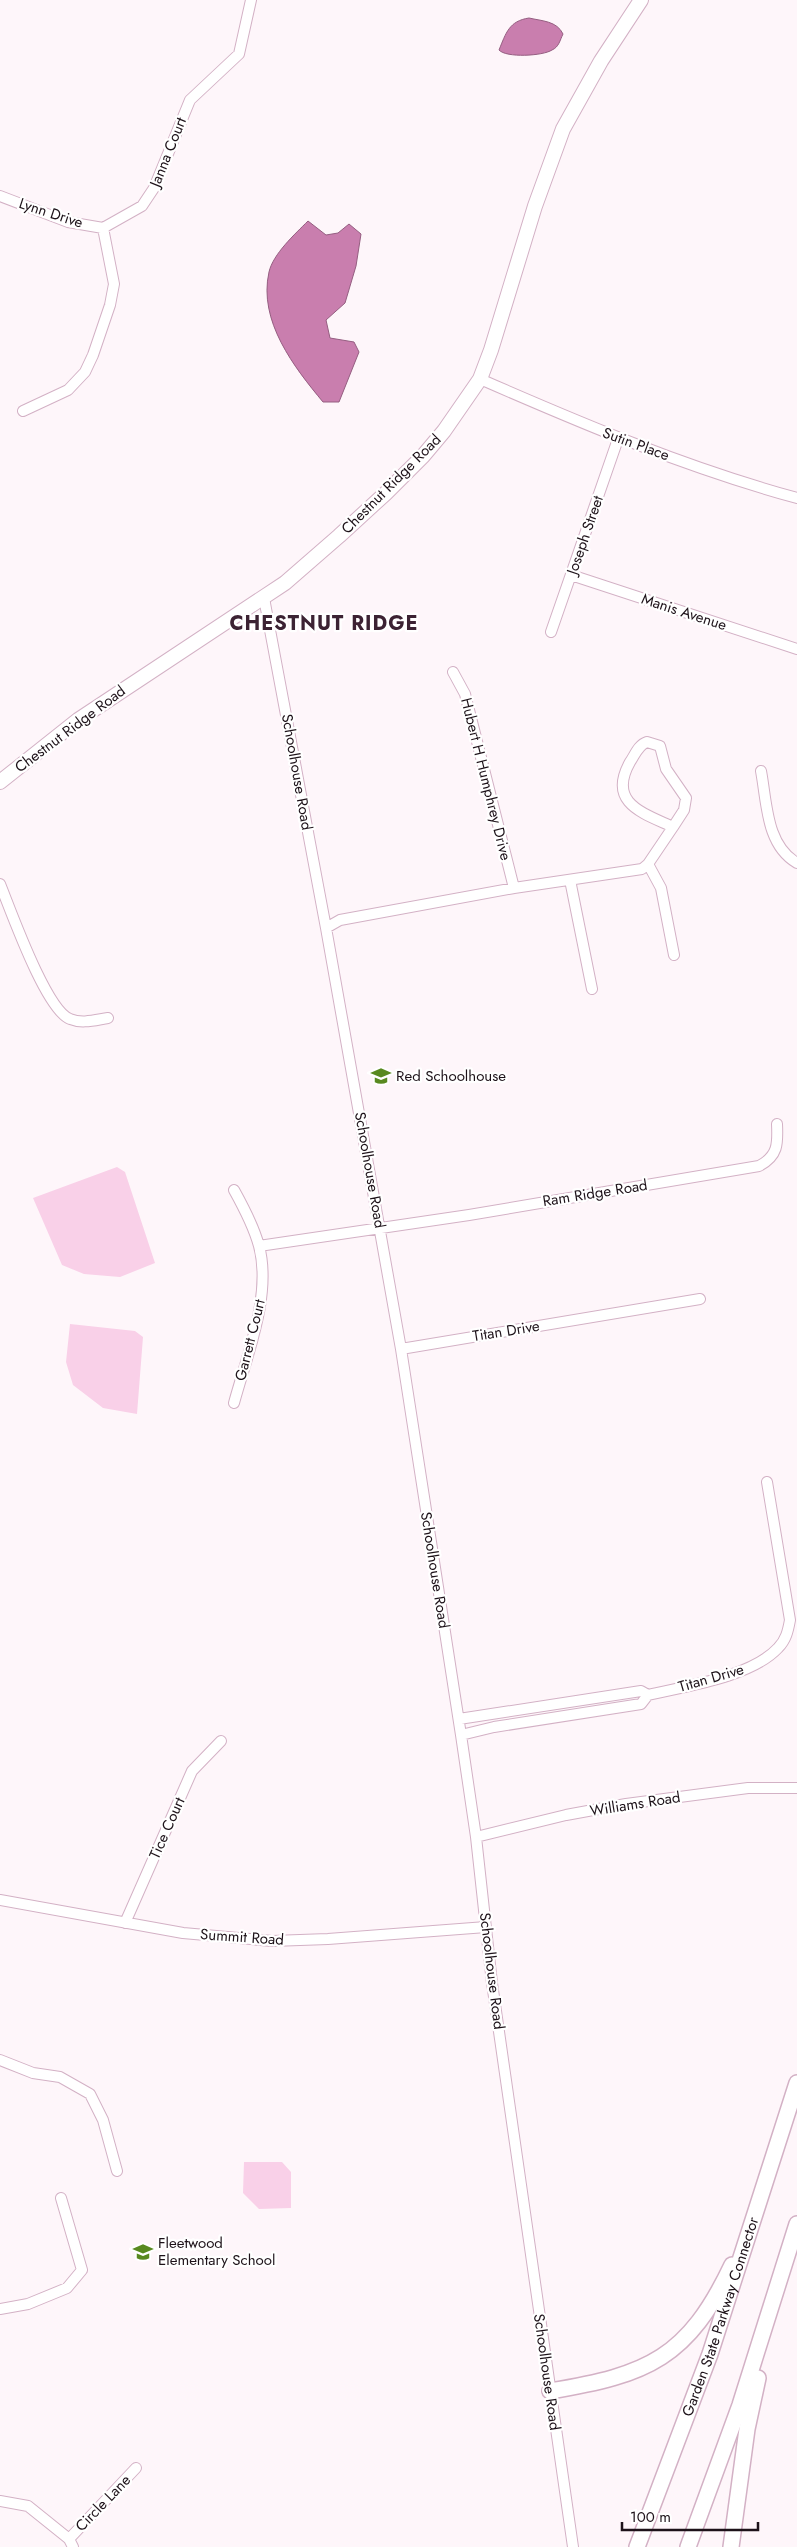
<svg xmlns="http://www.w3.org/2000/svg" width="797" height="2547" font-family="Jost,sans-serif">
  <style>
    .green { fill: #f9d0e8 }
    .water { fill: #c97eae; stroke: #955e81 }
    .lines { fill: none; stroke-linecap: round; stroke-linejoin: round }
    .minor-casing { stroke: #d3b1c5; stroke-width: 12 }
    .major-casing { stroke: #d3b1c5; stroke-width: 16 }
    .highway-casing { stroke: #d3b1c5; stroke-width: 18 }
    .minor { stroke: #fff; stroke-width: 10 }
    .major { stroke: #fff; stroke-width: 14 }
    .highway { stroke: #fff; stroke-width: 15 }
    .labels { text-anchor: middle; stroke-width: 4.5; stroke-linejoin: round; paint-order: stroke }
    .street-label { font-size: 15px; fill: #1d1219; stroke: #fff }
    .poi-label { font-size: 15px; fill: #1d1219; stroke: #fff; text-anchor: start }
    .district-label { font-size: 20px; font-weight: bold; letter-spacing: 1px; fill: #3c2233; stroke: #fff }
  </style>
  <rect width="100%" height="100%" fill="#fef6fa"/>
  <path class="green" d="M117,1167L125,1172L155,1263L120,1277L84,1274L62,1265L33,1198Z
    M70,1324L135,1331L143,1337L137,1414L103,1408L73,1385L66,1362Z
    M244,2162H282L291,2172V2208L259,2209L243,2193Z"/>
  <path class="water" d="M529,18C542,21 557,21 563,34C560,40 559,47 552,50C543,56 506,58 499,50C506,33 509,21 529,18Z
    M308,221L326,235L338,233L349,224L361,234L356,266L345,303L326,320L330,338L354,342L359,352L339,402H323C294,367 258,321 269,272C273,254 295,234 308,221Z"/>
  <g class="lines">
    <defs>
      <path id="minor" d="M0,196L68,222L103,228
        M480,379C583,424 687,468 797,498
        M23,411L68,390L85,372L93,355L110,305L114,284L103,228L142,206L154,188L190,100L239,54L251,0
        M571,575L797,649
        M264,598L326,928L401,1349L461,1735L476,1837L492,1983L573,2547
        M551,632L618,439
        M453,672L465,694L514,888
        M647,742L660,746L666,769L686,798L684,810L673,827C643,813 607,803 630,762C635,755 638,745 647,742Z
        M761,771C767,803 766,845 797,863
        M648,864L661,888L674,955
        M570,880L592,989
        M0,884C11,911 46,1010 70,1019C82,1024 95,1020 108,1018
        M326,928L340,920L514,888L642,869L648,864L673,827
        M234,1190C244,1208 254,1227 259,1246C272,1295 247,1355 234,1403
        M259,1246L469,1215L759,1166C778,1156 778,1144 777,1124
        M401,1349L700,1299
        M459,1719L641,1691L648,1695
        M461,1735L494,1727L641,1704L648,1695C686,1686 751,1677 778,1648C786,1640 788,1631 790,1620L767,1482
        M476,1837L566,1815L626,1804L748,1788H797
        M0,1900L183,1933L272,1941L328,1939L486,1927
        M125,1923L192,1771L221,1741
        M0,2060L33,2073L60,2077L90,2094L103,2120L117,2171
        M0,2309L28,2304L67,2288L82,2270L61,2198
        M0,2501L28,2506L69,2539L73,2547
        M69,2539L136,2468"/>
      <path id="major" d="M0,782L78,720L285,583L339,536L386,493L423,456L444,431L480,379L491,350L535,206L563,129L601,61L641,0"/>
      <g id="highway">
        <path d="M550,2391C648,2375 688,2358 732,2265"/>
        <path id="s1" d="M637,2547L710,2354L797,2083"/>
        <path d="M688,2547L740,2405L797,2224"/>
        <path d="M731,2547L747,2429L758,2378"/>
      </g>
    </defs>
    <use href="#minor" class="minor-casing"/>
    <use href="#major" class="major-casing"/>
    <use href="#highway" class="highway-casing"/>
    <use href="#minor" class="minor"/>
    <use href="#major" class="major"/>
    <use href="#highway" class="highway"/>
  </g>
  <defs>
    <symbol id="school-bare" viewBox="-9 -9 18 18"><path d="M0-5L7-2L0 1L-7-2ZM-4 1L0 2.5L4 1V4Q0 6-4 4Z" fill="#58891f" stroke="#fff" stroke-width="2.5" paint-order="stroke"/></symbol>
  </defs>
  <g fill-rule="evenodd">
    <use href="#school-bare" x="367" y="1062" width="28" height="28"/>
    <use href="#school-bare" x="129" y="2238" width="28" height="28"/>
  </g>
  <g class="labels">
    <g class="street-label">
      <text transform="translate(168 152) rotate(-68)" y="5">Janna Court</text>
      <text transform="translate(51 213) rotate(18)" y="5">Lynn Drive</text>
      <text transform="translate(636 444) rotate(20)" y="5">Sutin Place</text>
      <text transform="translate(391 484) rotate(-45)" y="5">Chestnut Ridge Road</text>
      <text transform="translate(585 535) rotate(-71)" y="5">Joseph Street</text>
      <text transform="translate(684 612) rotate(18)" y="5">Manis Avenue</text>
      <text transform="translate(70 729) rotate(-37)" y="5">Chestnut Ridge Road</text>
      <text transform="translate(297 772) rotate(80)" y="5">Schoolhouse Road</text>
      <text transform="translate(486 779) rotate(76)" y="5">Hubert H Humphrey Drive</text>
      <text transform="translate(370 1170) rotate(80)" y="5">Schoolhouse Road</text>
      <text transform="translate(595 1193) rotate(-9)" y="5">Ram Ridge Road</text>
      <text transform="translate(506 1331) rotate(-9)" y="5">Titan Drive</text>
      <text transform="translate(250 1340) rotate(-76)" y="5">Garrett Court</text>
      <text transform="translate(435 1570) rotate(81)" y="5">Schoolhouse Road</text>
      <text transform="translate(711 1678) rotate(-16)" y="5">Titan Drive</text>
      <text transform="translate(635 1804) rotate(-9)" y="5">Williams Road</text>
      <text transform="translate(167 1828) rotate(-66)" y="5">Tice Court</text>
      <text transform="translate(242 1937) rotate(4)" y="5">Summit Road</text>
      <text transform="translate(492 1971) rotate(83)" y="5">Schoolhouse Road</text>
      <text dy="5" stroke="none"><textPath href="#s1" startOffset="245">Garden State Parkway Connector</textPath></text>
      <text transform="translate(547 2372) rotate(82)" y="5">Schoolhouse Road</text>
      <text transform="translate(103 2503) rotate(-46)" y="5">Circle Lane</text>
    </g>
    <g class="poi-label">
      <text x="396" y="1081">Red Schoolhouse</text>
      <text x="158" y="2248">Fleetwood<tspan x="158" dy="17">Elementary School</tspan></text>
    </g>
    <g class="district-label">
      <text x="324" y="630">CHESTNUT RIDGE</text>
    </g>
  </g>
  <path d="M622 2522v8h136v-8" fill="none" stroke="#1d1219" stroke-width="2.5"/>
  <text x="630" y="2522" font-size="15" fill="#1d1219" stroke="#ffffff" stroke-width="4" paint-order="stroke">100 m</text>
</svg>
